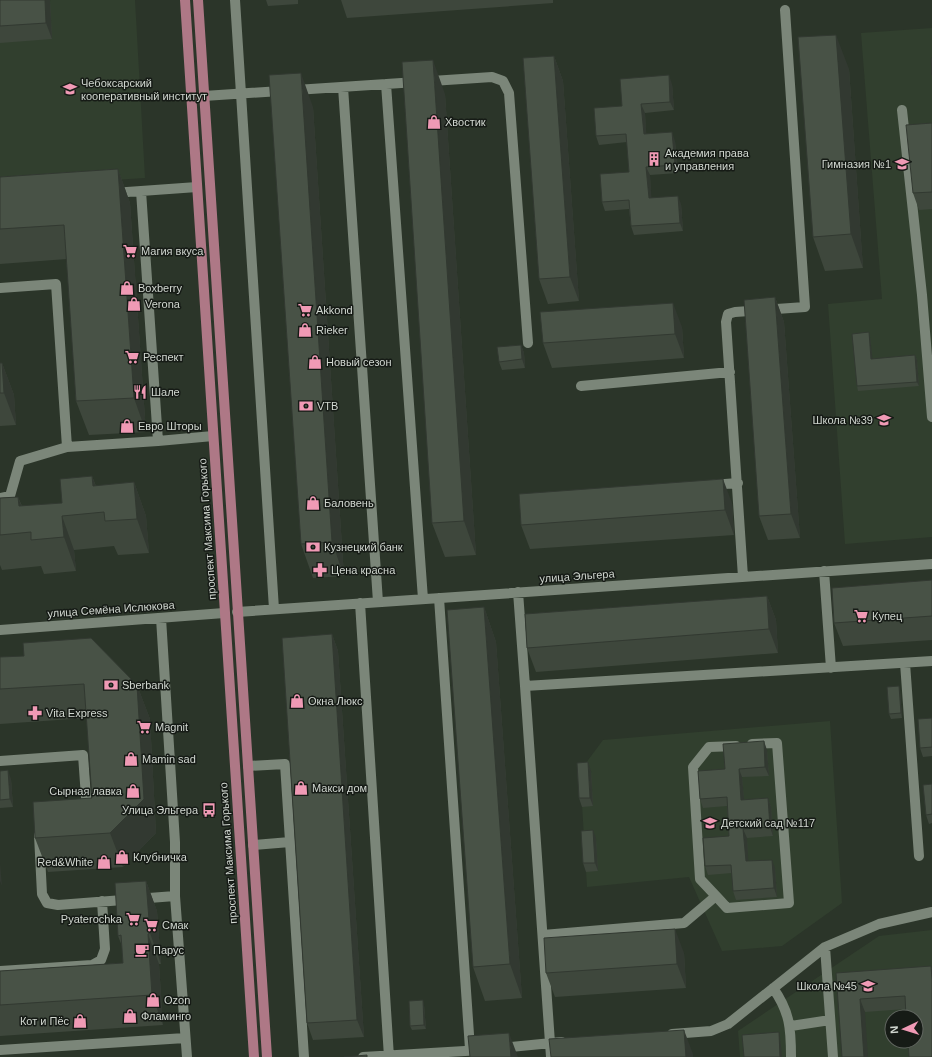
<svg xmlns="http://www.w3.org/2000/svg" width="932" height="1057" font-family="Arial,sans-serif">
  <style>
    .built { fill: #313f2e; fill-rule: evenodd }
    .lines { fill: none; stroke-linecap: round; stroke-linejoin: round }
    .minor { stroke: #7b8679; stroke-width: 10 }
    .major { stroke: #ae7886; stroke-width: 10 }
    .wall { fill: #3e473c }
    .shaded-wall { fill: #323931 }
    .building { fill: #485246; stroke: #323931 }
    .labels { text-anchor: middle; stroke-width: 3; stroke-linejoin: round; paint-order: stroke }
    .poi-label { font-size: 11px; fill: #d1d7d0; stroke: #161b16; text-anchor: start }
    .street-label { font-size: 11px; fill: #d1d7d0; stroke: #161b16 }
  </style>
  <rect width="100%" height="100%" fill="#2b3529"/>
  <path class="built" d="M0,0H135L145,178L0,187Z
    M932,28V537L845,544L828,304L882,299L861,33Z
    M830,721L842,903L782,946L722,951L689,877L587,887L580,771L603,740Z
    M932,930V1057H740L738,1031L879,936ZM892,1017H916V1041H892Z"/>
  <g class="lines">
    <path class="minor" d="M235,0L274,609
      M386,84L423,599
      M343,87L378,602
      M204,96L492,77L503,81L509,93L528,343
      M902,110L922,295L932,417
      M141,191L158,441L213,436
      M113,193L197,187
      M0,288L56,284L67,447
      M581,386L730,372
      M712,485L738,483
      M0,498L10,496L20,461L67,447L158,441
      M824,571L831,668
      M743,577L726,322L728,314L735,312L805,307L785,10
      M518,592L525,686L932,661
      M439,598L470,1049
      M360,603L389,1057
      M237,612L932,564
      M161,618L175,842V896L187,1057
      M0,630L224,613
      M905,663L919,856
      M525,686L551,1057
      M0,761L83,755L87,811
      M248,766L285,764L304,1057
      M39,835L42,894L47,903L58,905L175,896
      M253,845L290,842
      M716,896L727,908L789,903L777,743L752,744
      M543,935L684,923L716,896L700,879L693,767L709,747L736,746
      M825,947L833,1057
      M0,971L92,965L101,960L105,949L102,901
      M773,988C790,1012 791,1029 791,1057
      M791,1026L830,1020
      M672,1034L711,1031L728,1024L825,947L879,924L932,912
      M500,1048L562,1042
      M0,1050L185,1038
      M363,1057L482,1050"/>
    <path class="major" d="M185,0L254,1057
      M198,0L267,1057"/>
  </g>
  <path class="wall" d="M0,0H50L52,39L0,43Z
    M266,0H298V4L268,6Z
    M341,0H553V3L347,18Z
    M554,56L563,81L579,301L548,304L539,279Z
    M849,69L863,268L825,271L813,237Z
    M672,84L674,110L645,113L646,134L675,141L678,173L650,175L651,198L681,204L683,231L634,235L631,226L629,209L605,211L602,202L629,172L627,142L599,145L596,136L622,106Z
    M445,94L476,555L445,557L432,523Z
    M313,107L344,576L313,578L301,544Z
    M932,123V209L919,210L913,193Z
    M118,169L130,203L146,432L89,435L76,401L67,259L0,264V177Z
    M775,297L784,322L800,538L768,540L759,516Z
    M682,327L684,358L552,368L543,343Z
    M870,337L872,359L915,355L917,360L919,386L858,391L857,386Z
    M521,345L524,353L525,368L502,370L499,362Z
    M0,363H2L14,395L16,425L0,426Z
    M92,476L96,486L134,482L146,516L149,553L118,555L114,546L74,550L76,571L44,574L41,566L2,570L0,565V498L18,497L22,506L62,503Z
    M732,503L734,535L530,549L521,525Z
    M932,580V640L843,646L834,623Z
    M767,596L776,620L778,653L536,672L527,648Z
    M484,607L496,642L522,998L485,1001L473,967Z
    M332,634L338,651L364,1037L313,1040L307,1023Z
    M0,657L137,685L150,719L156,833L123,867L48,872L35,838L92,798L87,718L0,724Z
    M900,690L902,718L891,719L889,714Z
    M932,718V756L923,757L920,748Z
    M767,750L769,776L742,777L744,800L768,798L771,807L773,836L747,838L748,861L775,868L777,897L736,900L733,891L732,873L708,875L705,866L729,836L727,806L703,808L700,799L725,769Z
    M0,771L11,779L13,807L0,808Z
    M591,771L593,806L582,807L579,798Z
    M932,784V823L929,824L926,815Z
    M596,838L598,871L586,872L583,863Z
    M146,881L157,911L161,964H159L163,1025L0,1036V971L123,963L122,946L118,936Z
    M684,953L686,988L555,997L546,973Z
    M932,968L906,1009L865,1012L836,973Z
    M424,1005L426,1029L412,1030L410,1026Z"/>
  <path class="shaded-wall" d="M45,0H50L52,39L46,23Z
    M836,35L849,69L863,268L851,234Z
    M554,56L563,81L579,301L570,277Z
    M433,60L445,94L476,555L464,521Z
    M301,73L313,107L344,576L332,542Z
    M669,75L672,84L674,110L670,102Z
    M641,104L645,113L647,143L644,134Z
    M672,132L675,141L678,173L675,165Z
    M646,167L650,175L652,206L649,198Z
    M118,169L130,203L146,432L134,398Z
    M678,196L681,204L683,231L680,223Z
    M775,297L784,322L800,538L791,514Z
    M673,303L682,327L684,358L675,334Z
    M869,332L870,337L873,363L871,359Z
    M521,345L524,353L525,368L522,359Z
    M915,355L917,360L919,386L917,382Z
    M2,363L14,395L16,425L4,393Z
    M92,476L105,511L93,486Z
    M723,479L732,503L734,535L725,510Z
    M134,482L146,516L149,553L137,519Z
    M18,497L31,531L19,506Z
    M62,516L74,550L76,571L64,537Z
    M767,596L776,620L778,653L769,629Z
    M484,607L496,642L522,998L510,964Z
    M332,634L338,651L364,1037L357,1020Z
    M137,685L150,719L156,833L123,867L110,833Z
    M899,686L900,690L902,718L901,713Z
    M764,741L767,750L769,776L765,767Z
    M588,762L591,771L593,806L590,798Z
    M739,769L742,777L745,809L741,800Z
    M8,770L11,779L13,807L10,799Z
    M768,798L771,807L773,836L770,827Z
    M743,829L747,838L749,870L746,861Z
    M593,830L596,838L598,871L595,863Z
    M772,860L775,868L777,897L774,888Z
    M0,863L2,886L0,881Z
    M146,881L157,911L161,964L150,933Z
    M675,929L684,953L686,988L677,964Z
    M148,934L159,964L163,1025L152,995Z
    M860,999L865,1012L868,1057H864Z
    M423,1000L424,1005L426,1029L424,1025Z
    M684,1030L693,1054V1057H686Z
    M779,1032L780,1037L782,1057H780Z
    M509,1033L518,1057H511Z"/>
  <path class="building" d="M0,0H45L46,23L0,26Z
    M836,35L851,234L813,237L798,37Z
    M554,56L570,277L539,279L523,58Z
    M931,58H932V75Z
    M433,60L464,521L432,523L402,62Z
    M301,73L332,542L301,544L269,75Z
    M669,75L670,102L641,104L644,134L672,132L675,165L646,167L649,198L678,196L680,223L631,226L629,200L602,202L600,174L629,172L626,134L596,136L594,108L622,106L620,79Z
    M932,123V192L913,193L906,125Z
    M118,169L134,398L76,401L64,225L0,229V177Z
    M775,297L791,514L759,516L744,300Z
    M673,303L675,334L543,343L540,312Z
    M869,332L871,359L915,355L917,382L857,386L852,334Z
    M521,345L522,359L499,362L497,347Z
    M0,363H2L4,393H0Z
    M92,476L93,486L134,482L137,519L105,521L104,512L62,516L64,537L31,540V532L0,535V498L18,497L19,506L62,503L60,479Z
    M723,479L725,510L521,525L519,494Z
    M932,580V616L834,623L832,588Z
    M767,596L769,629L527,648L525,614Z
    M484,607L510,964L473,967L447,610Z
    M332,634L357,1020L307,1023L282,638Z
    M91,638L137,685L144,799L110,833L35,838L33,802L92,798L84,684L0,689V657L24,656L23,643Z
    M899,686L901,713L889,714L887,687Z
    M932,718V747L920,748L918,719Z
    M764,741L765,767L739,769L741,800L768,798L770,827L743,829L746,861L772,860L774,888L733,891L731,865L705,866L703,838L729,836L727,797L700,799L698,771L725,769L723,744Z
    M588,762L590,798H579L577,763Z
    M8,770L10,799L0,800V771Z
    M932,784V814L926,815L923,785Z
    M593,830L595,863H583L581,831Z
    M146,881L150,933L148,934L152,995L0,1005V971L123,963L121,935L118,936L115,883Z
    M675,929L677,964L546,973L544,938Z
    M931,966L932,979V1057H909L908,1041H916V1017H906L905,996L860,999L864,1057H842L836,973Z
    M423,1000L424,1025L410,1026L409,1001Z
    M684,1030L686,1057H551L549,1039Z
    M779,1032L780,1057H744L742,1035Z
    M509,1033L511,1057H470L468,1036Z
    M367,1055V1057H344Z"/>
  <defs>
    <symbol id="university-bare" viewBox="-9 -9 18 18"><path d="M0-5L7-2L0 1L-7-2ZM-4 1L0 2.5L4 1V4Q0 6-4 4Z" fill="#f09ab5" stroke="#161b16" stroke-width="2.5" paint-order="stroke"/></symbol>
    <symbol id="shop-bare" viewBox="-9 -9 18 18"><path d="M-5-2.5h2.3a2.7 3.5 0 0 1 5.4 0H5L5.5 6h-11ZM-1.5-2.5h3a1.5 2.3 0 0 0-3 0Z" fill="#f09ab5" stroke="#161b16" stroke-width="2.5" paint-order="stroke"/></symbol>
    <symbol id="building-bare" viewBox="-9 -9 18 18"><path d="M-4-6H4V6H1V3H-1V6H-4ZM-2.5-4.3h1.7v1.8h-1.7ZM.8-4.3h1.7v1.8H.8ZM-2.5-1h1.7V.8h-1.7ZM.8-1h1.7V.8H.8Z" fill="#f09ab5" stroke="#161b16" stroke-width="2.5" paint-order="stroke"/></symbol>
    <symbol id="school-bare" viewBox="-9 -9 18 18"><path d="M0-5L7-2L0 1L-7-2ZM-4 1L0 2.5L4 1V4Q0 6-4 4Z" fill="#f09ab5" stroke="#161b16" stroke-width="2.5" paint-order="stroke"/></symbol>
    <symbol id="supermarket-bare" viewBox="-9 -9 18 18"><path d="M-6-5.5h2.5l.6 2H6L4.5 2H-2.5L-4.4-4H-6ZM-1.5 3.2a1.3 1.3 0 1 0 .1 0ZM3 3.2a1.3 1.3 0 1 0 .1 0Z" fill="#f09ab5" stroke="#161b16" stroke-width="2.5" paint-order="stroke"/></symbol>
    <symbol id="restaurant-bare" viewBox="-9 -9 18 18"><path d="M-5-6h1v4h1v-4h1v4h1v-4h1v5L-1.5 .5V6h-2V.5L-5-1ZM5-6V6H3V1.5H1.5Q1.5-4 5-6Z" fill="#f09ab5" stroke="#161b16" stroke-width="2.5" paint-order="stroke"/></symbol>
    <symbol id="bank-bare" viewBox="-9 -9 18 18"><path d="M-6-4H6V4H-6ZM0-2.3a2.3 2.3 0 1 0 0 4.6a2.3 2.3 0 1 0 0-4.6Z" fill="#f09ab5" stroke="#161b16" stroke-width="2.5" paint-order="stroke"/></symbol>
    <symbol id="pharmacy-bare" viewBox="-9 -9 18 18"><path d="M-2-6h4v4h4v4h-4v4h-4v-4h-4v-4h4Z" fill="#f09ab5" stroke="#161b16" stroke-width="2.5" paint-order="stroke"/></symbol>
    <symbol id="bus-bare" viewBox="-9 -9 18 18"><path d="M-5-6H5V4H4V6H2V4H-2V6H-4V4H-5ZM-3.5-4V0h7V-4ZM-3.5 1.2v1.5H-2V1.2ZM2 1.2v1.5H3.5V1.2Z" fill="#f09ab5" stroke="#161b16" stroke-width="2.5" paint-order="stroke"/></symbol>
    <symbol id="cafe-bare" viewBox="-9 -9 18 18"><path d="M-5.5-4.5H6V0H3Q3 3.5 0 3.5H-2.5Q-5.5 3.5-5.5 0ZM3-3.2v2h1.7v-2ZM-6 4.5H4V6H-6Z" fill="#f09ab5" stroke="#161b16" stroke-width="2.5" paint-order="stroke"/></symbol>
  </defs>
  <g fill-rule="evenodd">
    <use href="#university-bare" x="60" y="79" width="20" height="20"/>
    <use href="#shop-bare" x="424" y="112" width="20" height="20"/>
    <use href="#building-bare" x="644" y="149" width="20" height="20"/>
    <use href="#school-bare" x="892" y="154" width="20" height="20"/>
    <use href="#supermarket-bare" x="120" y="241" width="20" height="20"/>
    <use href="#shop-bare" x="117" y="278" width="20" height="20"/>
    <use href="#shop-bare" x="124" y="294" width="20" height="20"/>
    <use href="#supermarket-bare" x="295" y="300" width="20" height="20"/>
    <use href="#shop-bare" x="295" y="320" width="20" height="20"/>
    <use href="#supermarket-bare" x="122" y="347" width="20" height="20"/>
    <use href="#shop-bare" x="305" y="352" width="20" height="20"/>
    <use href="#restaurant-bare" x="130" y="382" width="20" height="20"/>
    <use href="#bank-bare" x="296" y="396" width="20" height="20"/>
    <use href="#school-bare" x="874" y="410" width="20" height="20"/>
    <use href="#shop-bare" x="117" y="416" width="20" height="20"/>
    <use href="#shop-bare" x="303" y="493" width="20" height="20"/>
    <use href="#bank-bare" x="303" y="537" width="20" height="20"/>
    <use href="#pharmacy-bare" x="310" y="560" width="20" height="20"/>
    <use href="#supermarket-bare" x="851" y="606" width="20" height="20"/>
    <use href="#bank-bare" x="101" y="675" width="20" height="20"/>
    <use href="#shop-bare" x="287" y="691" width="20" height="20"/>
    <use href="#pharmacy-bare" x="25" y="703" width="20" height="20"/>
    <use href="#supermarket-bare" x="134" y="717" width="20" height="20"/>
    <use href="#shop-bare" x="121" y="749" width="20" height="20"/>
    <use href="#shop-bare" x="291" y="778" width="20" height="20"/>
    <use href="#shop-bare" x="123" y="781" width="20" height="20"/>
    <use href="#bus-bare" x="199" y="800" width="20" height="20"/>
    <use href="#school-bare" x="700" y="813" width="20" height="20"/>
    <use href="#shop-bare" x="112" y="847" width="20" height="20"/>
    <use href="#shop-bare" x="94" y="852" width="20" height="20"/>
    <use href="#supermarket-bare" x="123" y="909" width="20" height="20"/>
    <use href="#supermarket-bare" x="141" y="915" width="20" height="20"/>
    <use href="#cafe-bare" x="132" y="940" width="20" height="20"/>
    <use href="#school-bare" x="858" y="976" width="20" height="20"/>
    <use href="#shop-bare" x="143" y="990" width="20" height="20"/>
    <use href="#shop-bare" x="120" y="1006" width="20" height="20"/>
    <use href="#shop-bare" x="70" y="1011" width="20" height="20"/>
  </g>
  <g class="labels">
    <g class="poi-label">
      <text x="81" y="87">Чебоксарский<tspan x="81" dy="13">кооперативный институт</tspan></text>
      <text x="445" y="126">Хвостик</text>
      <text x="665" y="157">Академия права<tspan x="665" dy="13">и управления</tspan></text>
      <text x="891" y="168" text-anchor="end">Гимназия №1</text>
      <text x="141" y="255">Магия вкуса</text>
      <text x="138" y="292">Boxberry</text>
      <text x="145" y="308">Verona</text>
      <text x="316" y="314">Akkond</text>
      <text x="316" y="334">Rieker</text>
      <text x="143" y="361">Респект</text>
      <text x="326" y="366">Новый сезон</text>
      <text x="151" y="396">Шале</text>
      <text x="317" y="410">VTB</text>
      <text x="873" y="424" text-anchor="end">Школа №39</text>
      <text x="138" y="430">Евро Шторы</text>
      <text x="324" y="507">Баловень</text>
      <text x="324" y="551">Кузнецкий банк</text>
      <text x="331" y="574">Цена красна</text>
      <text x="872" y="620">Купец</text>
      <text x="122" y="689">Sberbank</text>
      <text x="308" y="705">Окна Люкс</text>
      <text x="46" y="717">Vita Express</text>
      <text x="155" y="731">Magnit</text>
      <text x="142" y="763">Mamin sad</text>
      <text x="312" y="792">Макси дом</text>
      <text x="122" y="795" text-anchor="end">Сырная лавка</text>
      <text x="198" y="814" text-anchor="end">Улица Эльгера</text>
      <text x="721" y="827">Детский сад №117</text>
      <text x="133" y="861">Клубничка</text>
      <text x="93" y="866" text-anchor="end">Red&amp;White</text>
      <text x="122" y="923" text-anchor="end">Pyaterochka</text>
      <text x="162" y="929">Смак</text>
      <text x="153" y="954">Парус</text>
      <text x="857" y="990" text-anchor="end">Школа №45</text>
      <text x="164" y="1004">Ozon</text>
      <text x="141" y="1020">Фламинго</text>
      <text x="69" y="1025" text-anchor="end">Кот и Пёс</text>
    </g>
    <g class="street-label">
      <text transform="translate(207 529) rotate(-94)" y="4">проспект Максима Горького</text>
      <text transform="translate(577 576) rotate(-4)" y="4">улица Эльгера</text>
      <text transform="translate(111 609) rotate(-4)" y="4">улица Семёна Ислюкова</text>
      <text transform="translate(228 853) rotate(-94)" y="4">проспект Максима Горького</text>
    </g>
  </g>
  <g transform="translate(904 1029) rotate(266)"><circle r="19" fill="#161b16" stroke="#616660"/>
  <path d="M0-3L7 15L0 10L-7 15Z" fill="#f09ab5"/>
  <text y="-6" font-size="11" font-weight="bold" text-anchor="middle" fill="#d1d7d0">N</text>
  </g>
</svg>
